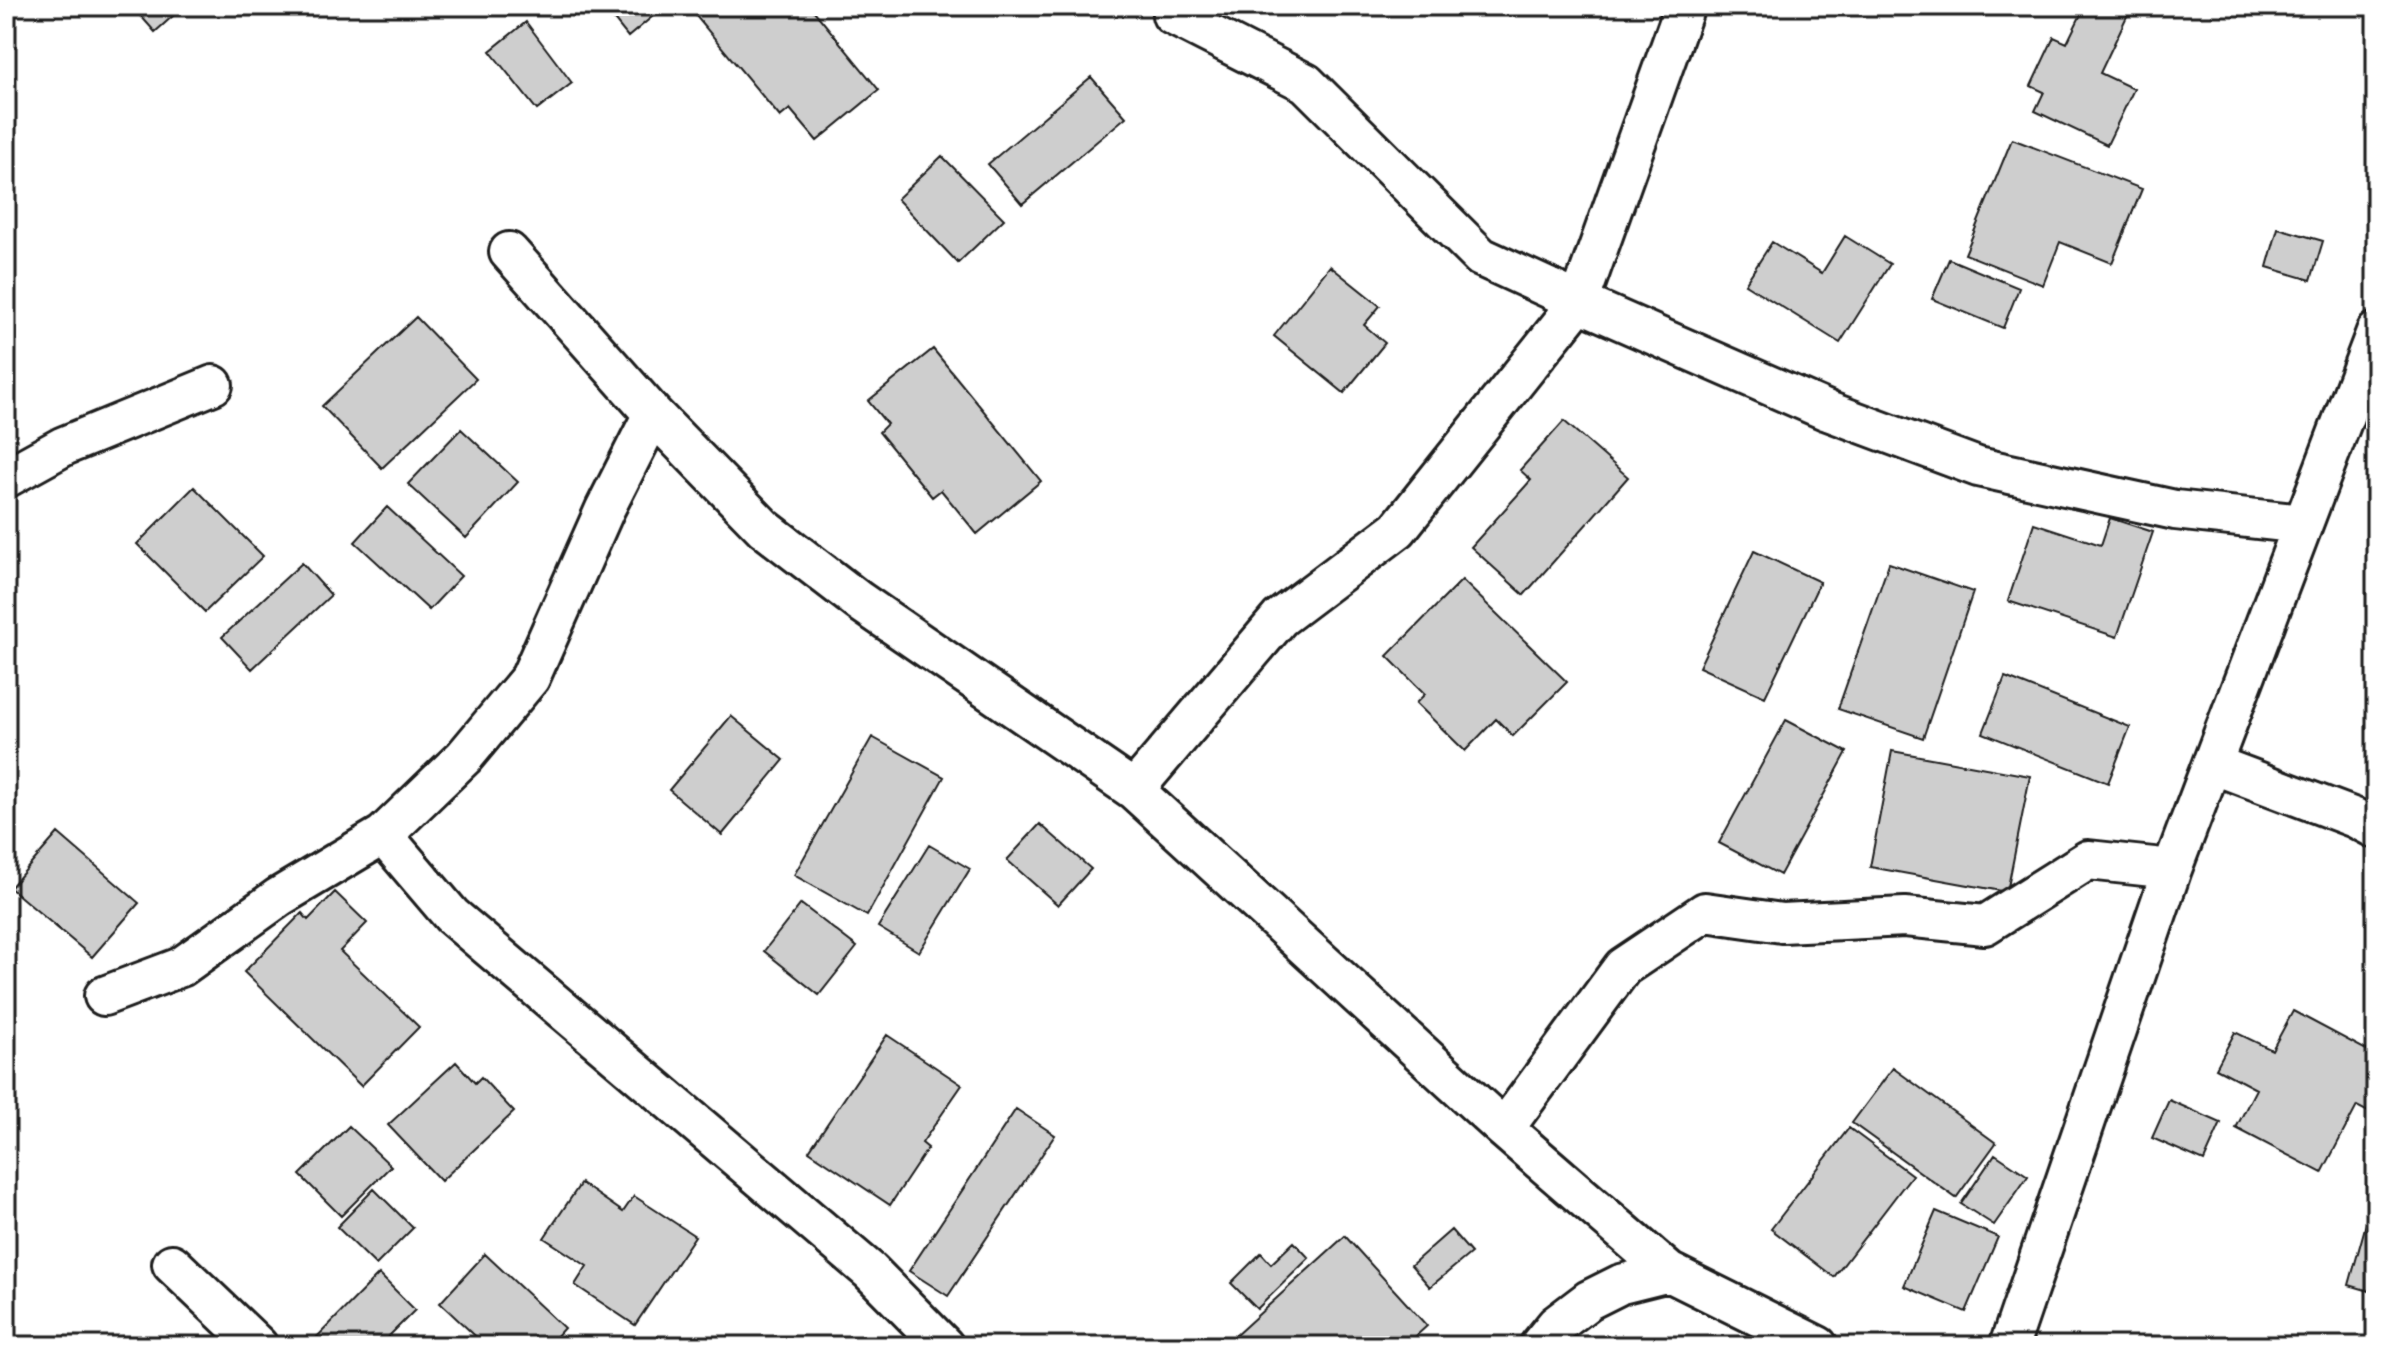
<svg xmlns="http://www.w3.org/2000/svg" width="2382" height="1352" font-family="'Comic Neue',sans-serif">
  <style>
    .building { fill: #cecece; stroke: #1c1c1c; stroke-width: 2 }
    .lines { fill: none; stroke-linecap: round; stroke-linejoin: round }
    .minor-casing { stroke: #1c1c1c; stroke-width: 44 }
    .minor { stroke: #fff; stroke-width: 38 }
  </style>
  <rect width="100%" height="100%" fill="#fff"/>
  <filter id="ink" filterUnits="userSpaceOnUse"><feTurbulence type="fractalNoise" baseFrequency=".0125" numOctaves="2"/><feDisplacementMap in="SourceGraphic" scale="16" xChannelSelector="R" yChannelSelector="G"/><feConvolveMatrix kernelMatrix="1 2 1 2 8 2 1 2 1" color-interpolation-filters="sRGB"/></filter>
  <g filter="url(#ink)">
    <path class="building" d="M132,6H184L155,32Z
      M603,6H665L628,37Z
      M706,6H810L879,90L817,141L790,109L780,117L695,15Z
      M2085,6H2110L2128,14L2100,73L2134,89L2107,145L2035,111L2044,92L2031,86L2054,37L2067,43Z
      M526,22L572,83L537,110L490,51Z
      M1091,77L1126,117L1022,204L988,164Z
      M2012,139L2142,189L2112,263L2060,242L2043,285L1965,254Z
      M942,156L1004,219L958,263L897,199Z
      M2278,228L2323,241L2311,280L2267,267Z
      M1845,236L1890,264L1840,343L1745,284L1772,242L1822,273Z
      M1949,259L2019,288L2003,328L1932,299Z
      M1330,266L1380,306L1364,325L1385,343L1344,393L1274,336Z
      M416,317L476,379L382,468L322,406Z
      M933,349L1041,481L977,534L941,490L932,497L879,432L887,424L868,401Z
      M1564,421L1628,477L1524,595L1471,547L1531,480L1520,470Z
      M461,429L518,482L466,538L408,484Z
      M194,487L263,556L205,612L137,544Z
      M387,507L461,576L429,610L355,542Z
      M2110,518L2153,532L2117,637L2008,601L2034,523L2101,545Z
      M1754,551L1820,582L1765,697L1699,667Z
      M302,563L331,595L252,669L222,637Z
      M1889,563L1973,592L1923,738L1838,709Z
      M1462,580L1567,682L1513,736L1496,719L1465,751L1416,703L1425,694L1387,656Z
      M2005,677L2130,727L2108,783L1983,733Z
      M731,716L784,760L722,835L669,790Z
      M1786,720L1847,752L1780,875L1719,843Z
      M872,737L944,777L867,916L794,875Z
      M1892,751L2030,776L2007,892L1870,867Z
      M1040,824L1091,869L1058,905L1007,860Z
      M58,833L139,903L92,957L10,888Z
      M929,845L970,869L919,952L878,927Z
      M335,892L367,923L340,951L419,1027L361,1086L244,972L302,913L308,920Z
      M801,904L857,947L819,995L764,951Z
      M2293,1011L2376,1055V1103L2370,1113L2357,1106L2322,1173L2236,1128L2256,1089L2216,1068L2235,1032L2272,1050Z
      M887,1035L962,1085L922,1143L928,1148L890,1205L809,1151Z
      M456,1062L475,1083L481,1077L514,1112L441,1181L388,1125Z
      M1893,1068L1996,1143L1956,1198L1852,1123Z
      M2169,1100L2221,1123L2204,1161L2152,1138Z
      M1016,1109L1055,1135L948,1296L909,1271Z
      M349,1126L391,1166L341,1216L300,1175Z
      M1849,1128L1912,1175L1834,1277L1771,1229Z
      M1995,1154L2028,1176L1994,1225L1961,1204Z
      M581,1183L623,1212L634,1196L695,1236L635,1325L575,1285L587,1266L544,1238Z
      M374,1189L413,1228L376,1265L337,1227Z
      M1936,1211L1998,1237L1966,1312L1904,1286Z
      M2369,1213L2376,1215V1293L2349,1285Z
      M1451,1230L1471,1253L1430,1287L1411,1265Z
      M1345,1236L1427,1326L1405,1346H1224Z
      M1294,1242L1309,1258L1257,1309L1231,1283L1261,1253L1271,1264Z
      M485,1254L564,1328L548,1346H486L440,1303Z
      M379,1274L415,1310L379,1346H316L312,1342Z"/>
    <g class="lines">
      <defs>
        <path id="minor" d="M1172,15L1306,83L1481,257L1579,302L1828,411L1978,467L2175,510L2303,524
          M509,252L653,414L764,528L859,601L1134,790L1504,1129L1669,1272
          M6,478L64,446L213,385
          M2212,764L2355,818L2376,829
          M1134,790L1280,618L1398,529L1579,302L1685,6
          M383,835L452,916L870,1271L944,1346
          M104,996L181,967L279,897L383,835L464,757L530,678L605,509L653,414
          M1504,1129L1623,967L1705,912L1782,923L1905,917L1985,925L2088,860L2172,869
          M172,1264L258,1346
          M1539,1346L1556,1325L1589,1300L1621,1284L1669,1272L1818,1346
          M2009,1346L2172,869L2376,332"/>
      </defs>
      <use href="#minor" class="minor-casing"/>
      <use href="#minor" class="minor"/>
    </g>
  </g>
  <rect width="2382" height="1352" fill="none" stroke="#fff" stroke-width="32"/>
  <rect x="16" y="16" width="2350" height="1320" fill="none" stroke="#1c1c1c" stroke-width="3" filter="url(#ink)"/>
</svg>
